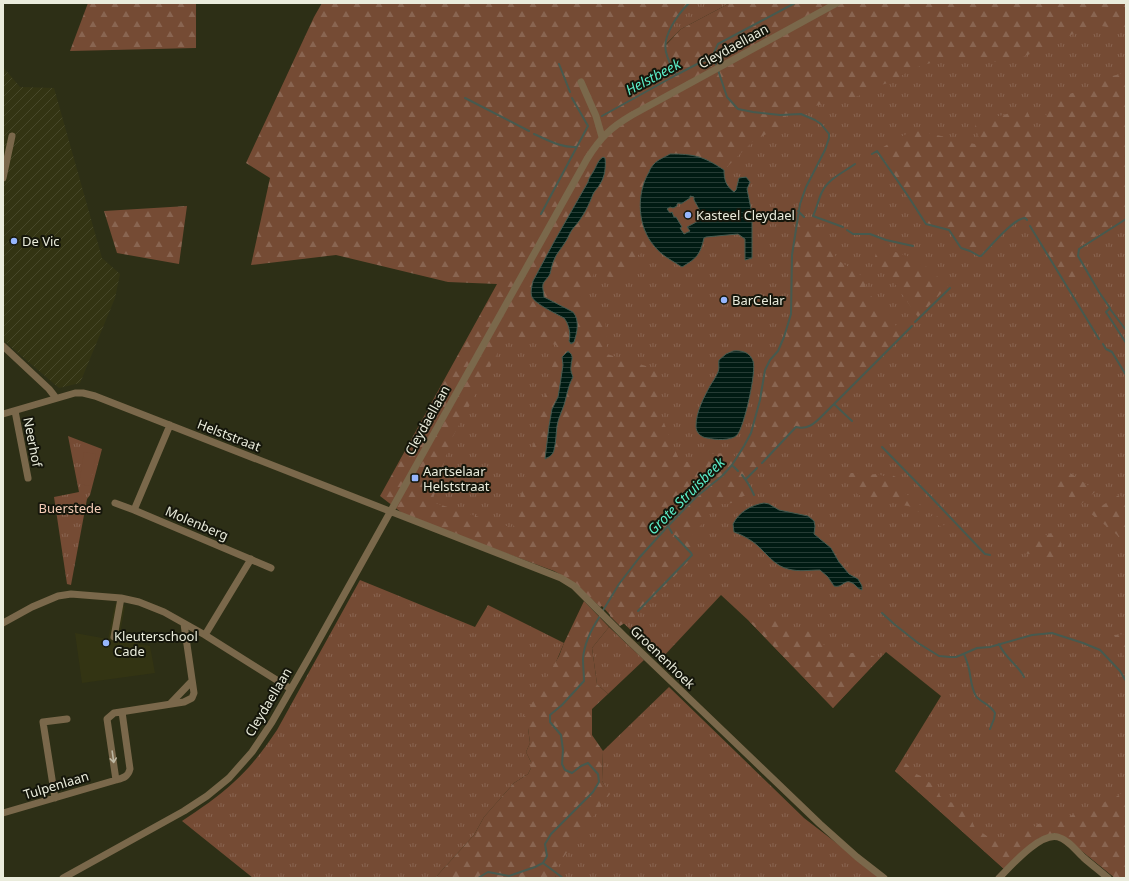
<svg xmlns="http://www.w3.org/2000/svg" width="1129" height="881" font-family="'Noto Sans',sans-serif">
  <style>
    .built { fill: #333413 }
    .industrial { fill: url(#industrial-furrows) }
    .grass { fill: url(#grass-tufts) }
    .forest { fill: url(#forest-firs); fill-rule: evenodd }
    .pitch { fill: #754b34 }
    .water { fill: url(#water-rules); stroke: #465a4f; fill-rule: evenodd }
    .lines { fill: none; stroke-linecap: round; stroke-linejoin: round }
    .stream { stroke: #465a4f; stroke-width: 2 }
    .minor { stroke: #7a684b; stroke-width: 7 }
    .oneway { stroke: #bdb7a2 }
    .poi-dot { fill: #96b6fd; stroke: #15160b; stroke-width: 1.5 }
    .labels { text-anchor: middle; stroke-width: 4; stroke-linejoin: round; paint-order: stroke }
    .street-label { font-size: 13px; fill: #eaecdc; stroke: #15160b }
    .poi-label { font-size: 13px; fill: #eaecdc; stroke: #15160b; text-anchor: start }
    .park-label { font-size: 13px; fill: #f5ccb6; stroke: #15160b }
    .water-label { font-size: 14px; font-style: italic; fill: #5ceec9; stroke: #15160b }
  </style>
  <defs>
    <pattern id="industrial-furrows" width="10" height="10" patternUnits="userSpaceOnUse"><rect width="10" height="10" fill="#333413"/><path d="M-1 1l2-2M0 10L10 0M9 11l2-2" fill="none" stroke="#47482a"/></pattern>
    <pattern id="grass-tufts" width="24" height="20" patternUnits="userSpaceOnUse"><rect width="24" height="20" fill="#754b34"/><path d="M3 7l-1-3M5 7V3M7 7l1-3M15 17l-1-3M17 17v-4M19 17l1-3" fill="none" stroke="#896551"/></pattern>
    <pattern id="forest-firs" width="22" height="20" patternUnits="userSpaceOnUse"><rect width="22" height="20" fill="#754b34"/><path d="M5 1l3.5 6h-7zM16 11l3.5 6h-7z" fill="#896551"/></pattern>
    <pattern id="water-rules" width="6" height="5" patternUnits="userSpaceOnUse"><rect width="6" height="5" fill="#001b13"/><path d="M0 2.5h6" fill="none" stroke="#253c35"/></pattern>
  </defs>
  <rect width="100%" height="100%" fill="#2d2f16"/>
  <path class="built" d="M115,604L125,606L119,640L150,646L155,673L82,683L75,633L108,639Z"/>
  <path class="industrial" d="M3,67L20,87L54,88L102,258L120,274L115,298L80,383L59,388L3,340Z"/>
  <path class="grass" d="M689,3H730L681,29L665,45C668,29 678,14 689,3Z
    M1126,3V878H1115L1066,838L1054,833L1039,838L1004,869L895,771L941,696L886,652L833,708L749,621L721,595L661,659L615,615L568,572L408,513L597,156L897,68Z
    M68,436L102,449L90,495L87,499L71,585L67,584L54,497L79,492Z
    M360,580L475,627L488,605L564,643L528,728L530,743L526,752L531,762V768L528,774L514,783L484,817L474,835L435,878H253L182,821C200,809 218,797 234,782C251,767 265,748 277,730Z
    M609,627L644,660L608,694L597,684L592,648Z
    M669,687L804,818L882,878H556L553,870L609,794L602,781L603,751Z"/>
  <path class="forest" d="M88,3H196V48L70,51Z
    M322,3H689C679,13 666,31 666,45L681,29L730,3H1126V31L1120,29L1101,26L1086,28L1030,54L1012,61L995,62L983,59L964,58L944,59L914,68L891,82L881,85L868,93L848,99L834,101L793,112L788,114L778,128L753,141L724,170L709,161L644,229L654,246L638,255L635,266L620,280L594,273L582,301L605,315L607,354L659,370L660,412L669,436L679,459L694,464L707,454L726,453L737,457L751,433L760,400L765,370L770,360L778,351L784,337L791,314L792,255L798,212C806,217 814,220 820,227C825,235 825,240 834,245C830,270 866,263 866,290L903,334L821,417C814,424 807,430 796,428L746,479V482L754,495C739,494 742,500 732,503C727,504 720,504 715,504L709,510V517L700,526L693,534L692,539L693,547L692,558L639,614L620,626L610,616V615L602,606L600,607C585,593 573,581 554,571L406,516L380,496L497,284L448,282L336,255L251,265L270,178L246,163L314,17ZM597,163L605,169L604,178L593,194L590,203L588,205L585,211L579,219L578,223L575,226L566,241L553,260L552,266L550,269V273L543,285L544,297L550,300L577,327L570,338L567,321L564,318L534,300L531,288L533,281L555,240L588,182L590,176L594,171ZM532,337C542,339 549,341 557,346L513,528L432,502L451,440L505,339L531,342ZM562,362L573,377L570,382L564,404L558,424L557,431L555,438L556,443L554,447L545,454L549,426L552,409L558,397L563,365Z
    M1126,70V216L1077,248L1087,275L1067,286L1025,218C1014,218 990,247 981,256H979L970,251L961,248L949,230L926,224L908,196L877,151C890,143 904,132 920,131L983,146L975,128L976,122L1026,109L1040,139L1050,101L1056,98L1092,87L1096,80L1120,74Z
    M187,206L179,264L117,253L104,211Z
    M878,246L907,256L922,263L948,286L918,317L890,277L880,267L873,264Z
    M1063,468L1096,491L1080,505L1049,482Z
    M850,473H857L867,476C873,474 877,473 883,476C889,474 892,474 897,478L898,486L901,489L911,498L916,501L928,513C920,515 918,511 911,507C907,505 903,506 899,504C895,503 893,499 888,498C881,496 870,499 863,497C856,495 847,483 844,477L846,474Z
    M1119,495L1123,498L1126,503V545L1116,534L1090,513Z
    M934,515L937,516L945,527L943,528L930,520V517Z
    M1051,533L1056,534L1060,537L1062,554L1060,556L1054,558L1023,553L1021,550L1023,547Z
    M584,601L609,627L592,648L597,684L608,694L592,709V735L603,751L602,781L610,794L554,870L556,878H435L474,835L484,817L498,801L514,783L528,774L531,768V762L526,752L530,743L528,728L524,725V717L559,656L564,643Z
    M775,618L789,623L795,628L814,633L824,645C833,641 839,649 847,652C852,654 858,652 864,653C869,654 874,656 878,659L833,708L749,621L760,625L766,624L769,619Z
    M1126,634V661L1114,635Z
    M903,760L916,774L921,776L924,780L933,784L938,788L940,796L949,802L955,803L971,819L975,828L993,840L999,841H1011L1017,837L1021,832L1031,829L1038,824L1052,821H1064L1072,815L1077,813L1082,814L1093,805L1100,806L1108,799H1113L1126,790V878H1115L1066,838L1054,833L1039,838L1004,869L895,771Z"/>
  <path class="pitch" d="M84,452L96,454L90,486L79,484Z"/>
  <path class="water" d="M670,154C694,154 703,156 724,170C724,180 726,186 734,192L736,190L739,178L746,177L750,182L747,189L752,214V258L745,260V239L738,234L706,237L704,238C700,255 697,258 682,267C673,261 662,256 655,247C637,227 636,194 649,172C650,169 652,166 654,164C657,160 665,157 670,154ZM690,196L694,197V200L703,216H705L706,218L703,220L702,219L687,227L690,231L684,234L680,228L682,227L676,217H674L672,212L670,213L667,209L670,207L673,208L677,206V204L679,203L681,204L690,198Z
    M603,157L605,158C606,166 605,177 600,184C598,188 595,190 593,194C589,205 583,217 575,226C570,231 568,239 564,244C561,249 556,254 554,260C552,264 551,270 550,274C548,278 544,281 543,284C542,288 544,293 544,297L573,312C580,320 577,333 574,342L571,344L569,341C571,334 569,324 564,318C557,314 535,304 532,297C530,292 532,286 533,281L555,240L588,182C589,177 591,176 593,172C597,166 597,161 603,157Z
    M568,351C575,356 571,360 571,367C570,370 572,374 573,377C568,386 567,395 564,405C562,411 558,419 557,426C556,434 556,442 554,450C553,455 549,457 545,459L549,426L552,409L558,397L560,385L563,365L562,357Z
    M733,351C741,350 750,352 753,361C757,370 744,428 737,435C731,441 715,440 707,438C701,437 696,433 696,426C696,412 704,397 710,386C713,381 716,377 718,372C720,368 718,364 719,360L726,354Z
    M764,503L769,504L779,510L808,516L814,521L815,526L814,534L831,548L839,562L849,574L858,579L862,586V590C857,589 855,583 850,582C844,580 842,588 834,586L828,577L820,570C809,570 799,572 788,569C777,566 771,559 763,551C755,542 745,536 734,532L733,524C739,512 751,505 764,503Z"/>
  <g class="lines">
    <path class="stream" d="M559,64L570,92
      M676,75C672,68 668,60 666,52C662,36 678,14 689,3
      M465,98L529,131
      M602,116L676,75L701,62L713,58
      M534,134C548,140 561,148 576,147
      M872,154L877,151L908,196L926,224L949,230L961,248L970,251L979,256H981C990,247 1014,218 1025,218L1027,220
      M798,211L804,217
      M541,214L588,126L572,98
      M1126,219L1079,249L1078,256L1099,292L1110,308L1106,312L1126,343
      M1030,226L1099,339
      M843,227L813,216C817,208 818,200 822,192C828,179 844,172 855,164
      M847,230L853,234H870L886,240L913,246
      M1110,309L1126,330
      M915,322L950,288
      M1103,344L1106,349L1112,352L1126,375
      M834,404L852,421
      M882,447L928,494L985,554L990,555
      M762,463L796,427C807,430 814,424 821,417L912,326
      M732,465L738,471
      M742,475C747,481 751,488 754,495
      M746,479L757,468
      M668,526L672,533
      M638,611L692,555L691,553L675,536
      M602,612L619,584L639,558L668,526L696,497L722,476L732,465L744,446L751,433L760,400L765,370L770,360L778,351L784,337L791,314L792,255L800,204L806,187L825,150L829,138V134L821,124L815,120L801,114L780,115L753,112L738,109L727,97L713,55L718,44L795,3
      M882,613L894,624L918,643L939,656L950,657H956L961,655L977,648L990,647L1032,635L1052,633L1083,643L1100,650L1120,671L1126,681
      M999,644C1005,658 1018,665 1024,677
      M964,654C966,659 968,664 969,669C971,678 971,688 976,696C981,703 989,703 995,713L994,719L990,729
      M543,863L563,878
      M478,878L488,872L509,876L535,867L543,863L547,856L545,844L551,834L593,792L599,782L598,774L588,763L581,766L572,773L565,770L562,764L563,750L561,735L550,722V715L562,705L584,681C584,674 583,667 583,659C584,644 592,628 600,616"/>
    <path class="minor" d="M581,82L596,116L602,137
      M3,178L12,136
      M3,346L49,389L56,398
      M15,411L28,478
      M3,414L75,393H83L95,396L561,578L574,586L624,636L820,824L857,857L884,878
      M115,503L134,510L170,425
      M134,510L271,568
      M3,623L32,607L58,596L71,594L121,598L139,602L164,612L205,635L291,689
      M205,635L251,559
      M114,637L121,598
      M170,704L192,681
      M122,712L130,769C128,777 123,778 116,780L107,719L114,713L184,702L192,698L194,693L184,624
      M55,798L43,722L67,719
      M3,813L116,780
      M63,878L184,811L207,796L229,778L252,752L272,722L311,654L587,159C601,137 610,128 632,115L837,3
      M999,878C1010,867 1040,832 1058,837C1069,840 1076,851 1084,858C1092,865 1100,871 1108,878"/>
  </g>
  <defs><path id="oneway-shaft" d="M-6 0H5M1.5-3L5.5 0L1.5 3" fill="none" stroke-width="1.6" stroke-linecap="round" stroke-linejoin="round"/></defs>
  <use class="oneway" href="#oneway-shaft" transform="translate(113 757) rotate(82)"/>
  <g class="poi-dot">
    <circle cx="688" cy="215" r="4"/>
    <circle cx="14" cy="241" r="4"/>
    <circle cx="724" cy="300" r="4"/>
    <rect x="411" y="474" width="8" height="8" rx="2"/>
    <circle cx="106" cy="643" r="4"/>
  </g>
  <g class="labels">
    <g class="street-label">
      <text transform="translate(733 46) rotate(-29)" y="5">Cleydaellaan</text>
      <text transform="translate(427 420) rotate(-61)" y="5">Cleydaellaan</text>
      <text transform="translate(229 435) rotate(21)" y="5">Helststraat</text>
      <text transform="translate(33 442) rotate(79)" y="5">Neerhof</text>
      <text transform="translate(197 523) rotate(23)" y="5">Molenberg</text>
      <text transform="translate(663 657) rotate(44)" y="5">Groenenhoek</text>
      <text transform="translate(268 702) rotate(-59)" y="5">Cleydaellaan</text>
      <text transform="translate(56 785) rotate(-17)" y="5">Tulpenlaan</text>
    </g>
    <g class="poi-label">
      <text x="696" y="220">Kasteel Cleydael</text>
      <text x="22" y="246">De Vic</text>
      <text x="732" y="305">BarCelar</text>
      <text x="423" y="476">Aartselaar<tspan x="423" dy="15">Helststraat</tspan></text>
      <text x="114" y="641">Kleuterschool<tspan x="114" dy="15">Cade</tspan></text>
    </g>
    <g class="park-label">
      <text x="70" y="513">Buerstede</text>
    </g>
    <g class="water-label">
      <text transform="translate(653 77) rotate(-28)" y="5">Helstbeek</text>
      <text transform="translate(686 496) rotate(-45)" y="5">Grote Struisbeek</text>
    </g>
  </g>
  <rect width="1129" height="881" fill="none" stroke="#eaecdc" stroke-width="8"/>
</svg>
